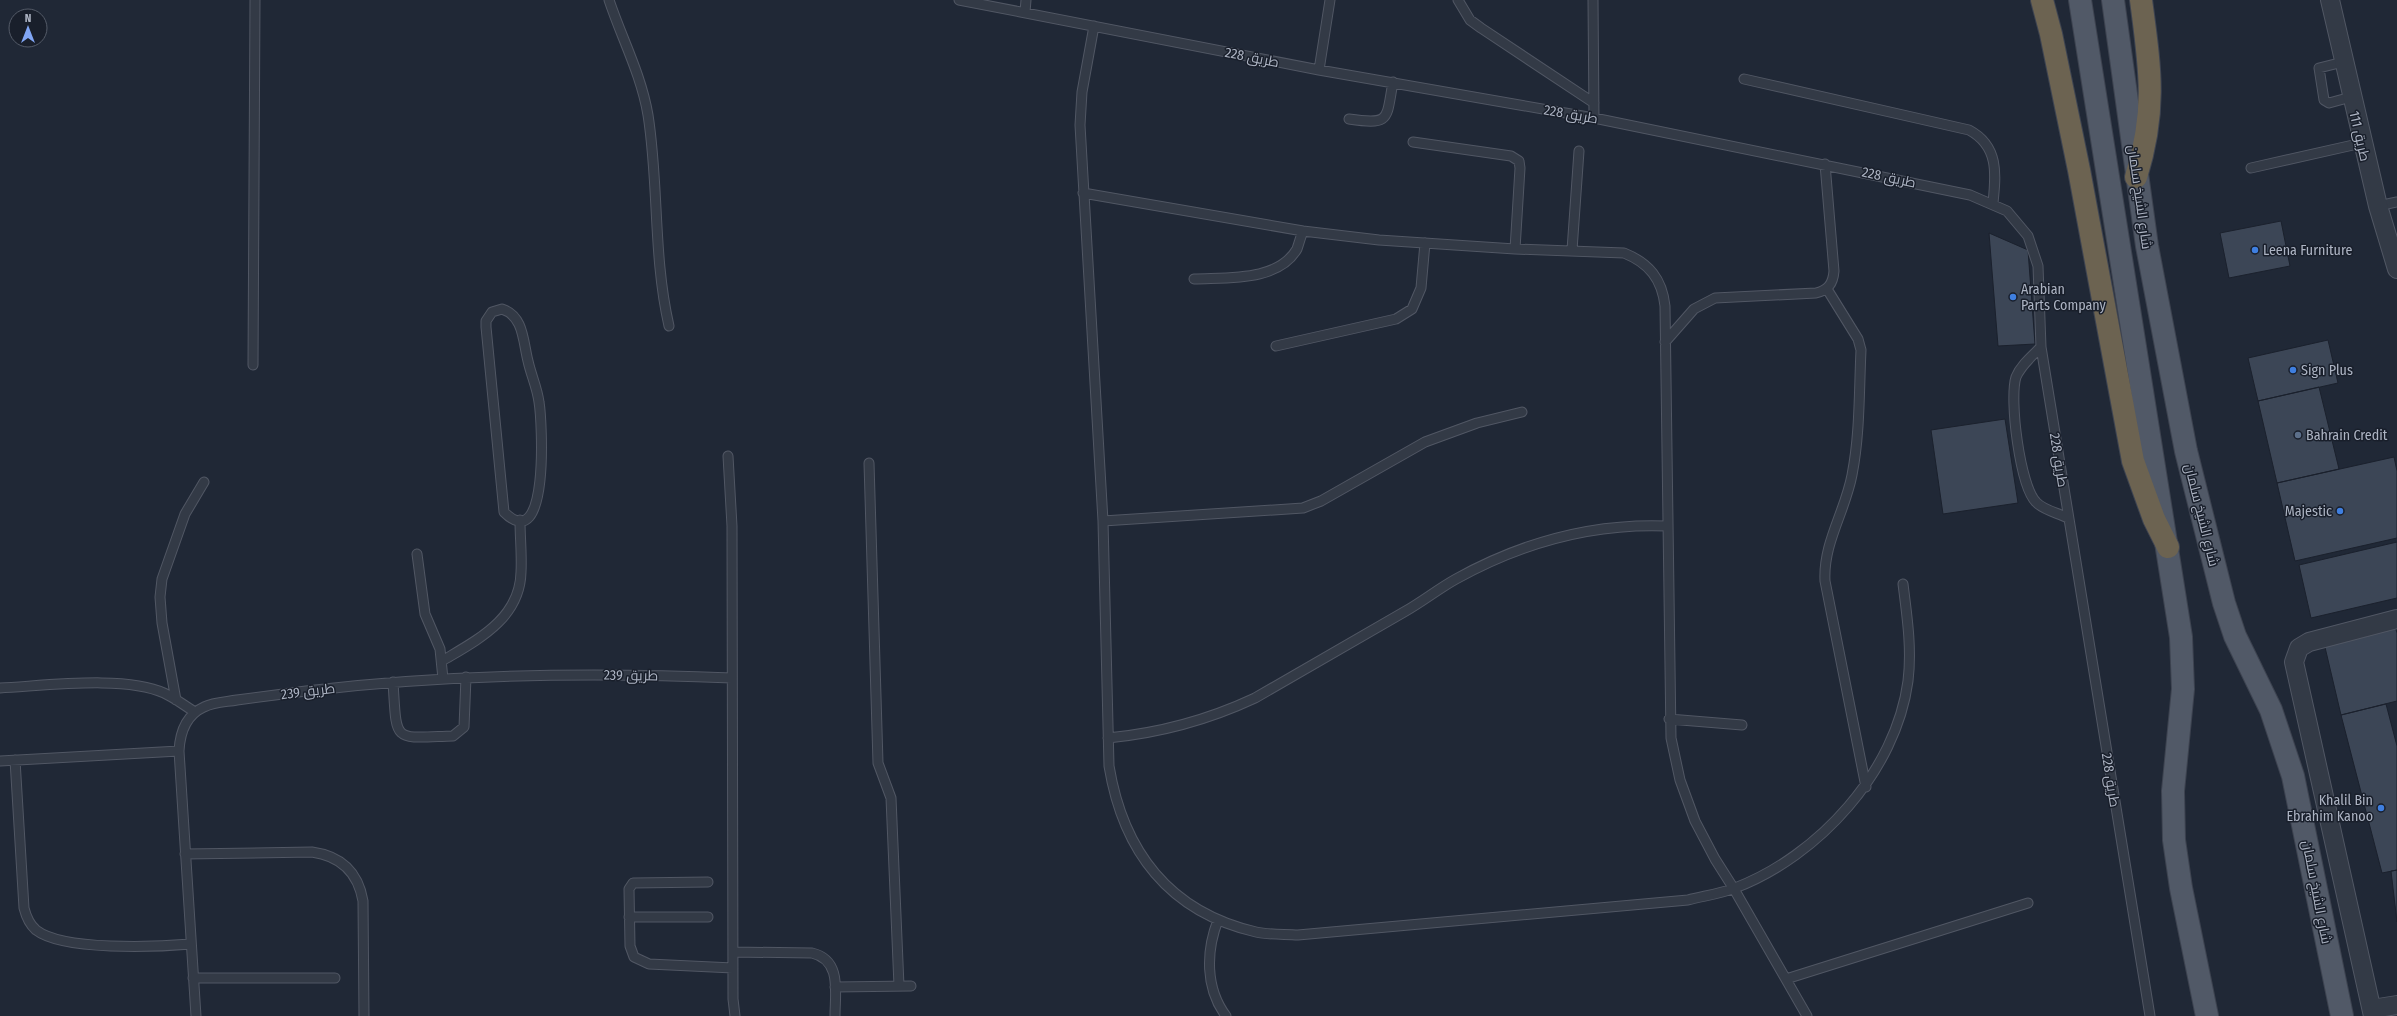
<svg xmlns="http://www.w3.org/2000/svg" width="2397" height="1016" font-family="'Fira Sans Condensed',Cairo,sans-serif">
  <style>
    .building { fill: #3c4656; stroke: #1b212d }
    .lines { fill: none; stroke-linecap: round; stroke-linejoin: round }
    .service-casing { stroke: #515764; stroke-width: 11 }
    .minor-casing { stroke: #515764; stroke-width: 20 }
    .primary-casing { stroke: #3d4350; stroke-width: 24 }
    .motorway-casing { stroke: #3e4451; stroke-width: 24 }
    .service { stroke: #333a46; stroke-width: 9 }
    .minor { stroke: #333a46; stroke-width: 18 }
    .primary { stroke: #515967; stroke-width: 22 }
    .motorway { stroke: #6c6351; stroke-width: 22 }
    .shop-dot { fill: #3f7fe0; stroke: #191f2b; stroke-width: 1.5 }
    .service-dot { fill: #5c6f8a; stroke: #191f2b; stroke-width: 1.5 }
    .labels { text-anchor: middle; stroke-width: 3; stroke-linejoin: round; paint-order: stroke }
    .street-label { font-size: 14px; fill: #adb4c3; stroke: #191f2b }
    .poi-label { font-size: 14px; fill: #adb4c3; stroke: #191f2b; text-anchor: start }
  </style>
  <rect width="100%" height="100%" fill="#202836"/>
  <path class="building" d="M2281,221L2290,266L2229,278L2220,233Z
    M1989,233L2028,250L2035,344L1998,346Z
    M2328,340L2338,383L2258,401L2248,358Z
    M2319,387L2339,469L2277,483L2258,401Z
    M2005,419L2018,503L1943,514L1931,430Z
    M2394,457L2397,471V538L2295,561L2277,483Z
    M2397,542V598L2311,618L2299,565Z
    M2395,626L2397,633V701L2341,715L2324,643Z
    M2386,704L2397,746V870L2382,873L2341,715Z
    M2397,870V922L2391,871Z"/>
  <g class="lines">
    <defs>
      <path id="service" d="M609,0C622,39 641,74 648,115C659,185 653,256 669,326
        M959,0L1319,70L1594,118L1970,195L2007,211L2028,236L2038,266L2041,347L2150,1016
        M1458,0L1470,20L1481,28L1594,103
        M1593,0L1594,118
        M1025,12L1026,0
        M1094,26L1082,92L1080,125L1103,521L1109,766C1123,851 1169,912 1256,932C1269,935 1285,934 1298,935L1688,900C1703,896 1720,894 1735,888C1819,856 1896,771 1908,681C1912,649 1907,616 1903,584
        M2343,62L2319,68L2324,100L2329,103L2351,97
        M1319,70L1330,0
        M1744,79L1969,130C1999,146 1996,174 1993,203
        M1349,119C1391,125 1386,120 1393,82
        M1413,142L1511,156L1519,161L1520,168L1515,249
        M2251,168L2362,143
        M1083,193L1303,231L1379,240L1515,249L1624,253C1649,263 1662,279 1665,306L1671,738L1680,780L1695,821L1715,859L1734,889L1807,1016
        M2378,206L2397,202
        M1572,250L1579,151
        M1194,279C1226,277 1278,282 1297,249C1299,243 1301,236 1303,231
        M1827,289L1858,339L1861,350C1859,392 1860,434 1852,475C1845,512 1823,543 1825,581L1866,787
        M502,309C524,316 523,342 528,361C531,375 537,387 539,402C542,420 550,558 504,512L486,327V321L492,312Z
        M1665,342L1694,309L1715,298L1816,293C1828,290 1833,284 1834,271L1825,164
        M1276,346L1396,319L1412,309L1421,288L1425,243
        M2041,347C2032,356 2021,365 2016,377C2009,399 2020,486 2036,502C2043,510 2058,513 2068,518
        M253,365L255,0
        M728,456L732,526L733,999L735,1016
        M869,463L878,763L891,798L899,986
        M1103,521L1303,508L1321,501L1425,442L1477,423L1522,412
        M417,554L425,614L440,649L443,679
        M442,661C477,640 520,619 521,572C522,555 520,538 520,520
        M393,682C397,744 392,738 453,736L464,727L466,677
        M0,688C43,686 126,675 164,693C175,698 185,706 195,712
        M176,700L162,623L160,597L162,579L185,514L204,482
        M1669,719L1742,725
        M1108,738C1160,733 1208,720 1255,698C1305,669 1355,640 1404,612C1422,602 1438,589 1456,579C1521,543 1593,523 1667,526
        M15,760L24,908C26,916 29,924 36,930C63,951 156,947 191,944
        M0,761L179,751
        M185,854L312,852C341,856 358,872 363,901L364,1016
        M708,882L633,883L629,889L630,946L634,957L649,964L733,968
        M629,917H708
        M1218,920C1206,951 1205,988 1226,1016
        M733,952L812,953C842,960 835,992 835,1016
        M193,978H335
        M1786,979L2028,903
        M835,987L911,986
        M196,1016L179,751C180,732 186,715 204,707C214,702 226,702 237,700C260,697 283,694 306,691C448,674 589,672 732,678"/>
      <path id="minor" d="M2330,0L2378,206L2397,269
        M2372,1009L2397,1005
        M2373,1016L2294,662L2299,648L2309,642L2397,619"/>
      <path id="primary" d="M2080,0L2181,637L2183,689L2173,791L2174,840L2181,888L2207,1016
        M2113,0L2147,246L2186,451L2224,603L2235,636L2271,710L2293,776L2342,1016"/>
      <path id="motorway" d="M2042,0L2051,34L2079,170L2133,461L2154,519L2168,547
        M2136,177C2157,109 2150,68 2141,0"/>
    </defs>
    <use href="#service" class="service-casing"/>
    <use href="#minor" class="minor-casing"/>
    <use href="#primary" class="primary-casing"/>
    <use href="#motorway" class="motorway-casing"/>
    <use href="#service" class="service"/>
    <use href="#minor" class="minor"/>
    <use href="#primary" class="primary"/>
    <use href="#motorway" class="motorway"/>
  </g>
  <g class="shop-dot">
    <circle cx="2255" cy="250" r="4"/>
    <circle cx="2013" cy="297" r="4"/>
    <circle cx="2293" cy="370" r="4"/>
    <circle cx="2340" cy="511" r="4"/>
    <circle cx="2381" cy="808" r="4"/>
  </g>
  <circle class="service-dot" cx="2298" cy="435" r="4"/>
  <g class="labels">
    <g class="street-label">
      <text transform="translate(1252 57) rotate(11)" y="5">طريق 228</text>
      <text transform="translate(1571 114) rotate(10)" y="5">طريق 228</text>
      <text transform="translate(2360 136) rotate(77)" y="5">طريق 111</text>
      <text transform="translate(1889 177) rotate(12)" y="5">طريق 228</text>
      <text transform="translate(2140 197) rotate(82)" y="5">شارع الشيخ سلمان</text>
      <text transform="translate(2059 460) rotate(81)" y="5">طريق 228</text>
      <text transform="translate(2202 515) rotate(76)" y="5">شارع الشيخ سلمان</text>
      <text transform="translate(631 675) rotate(1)" y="5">طريق 239</text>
      <text transform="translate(308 691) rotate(-7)" y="5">طريق 239</text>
      <text transform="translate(2111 780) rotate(81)" y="5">طريق 228</text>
      <text transform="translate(2317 892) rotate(79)" y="5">شارع الشيخ سلمان</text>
    </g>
    <g class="poi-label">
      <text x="2263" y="255">Leena Furniture</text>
      <text x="2021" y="294">Arabian<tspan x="2021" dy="16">Parts Company</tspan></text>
      <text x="2301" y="375">Sign Plus</text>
      <text x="2306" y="440">Bahrain Credit</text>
      <text x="2332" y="516" text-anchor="end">Majestic</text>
      <text x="2373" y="805" text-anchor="end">Khalil Bin<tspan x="2373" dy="16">Ebrahim Kanoo</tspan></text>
    </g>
  </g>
  <g transform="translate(28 28)"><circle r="19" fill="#191f2b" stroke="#545b68"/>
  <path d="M0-3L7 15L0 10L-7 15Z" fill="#81a6f4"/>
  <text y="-6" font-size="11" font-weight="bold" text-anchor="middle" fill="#adb4c3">N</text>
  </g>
</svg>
